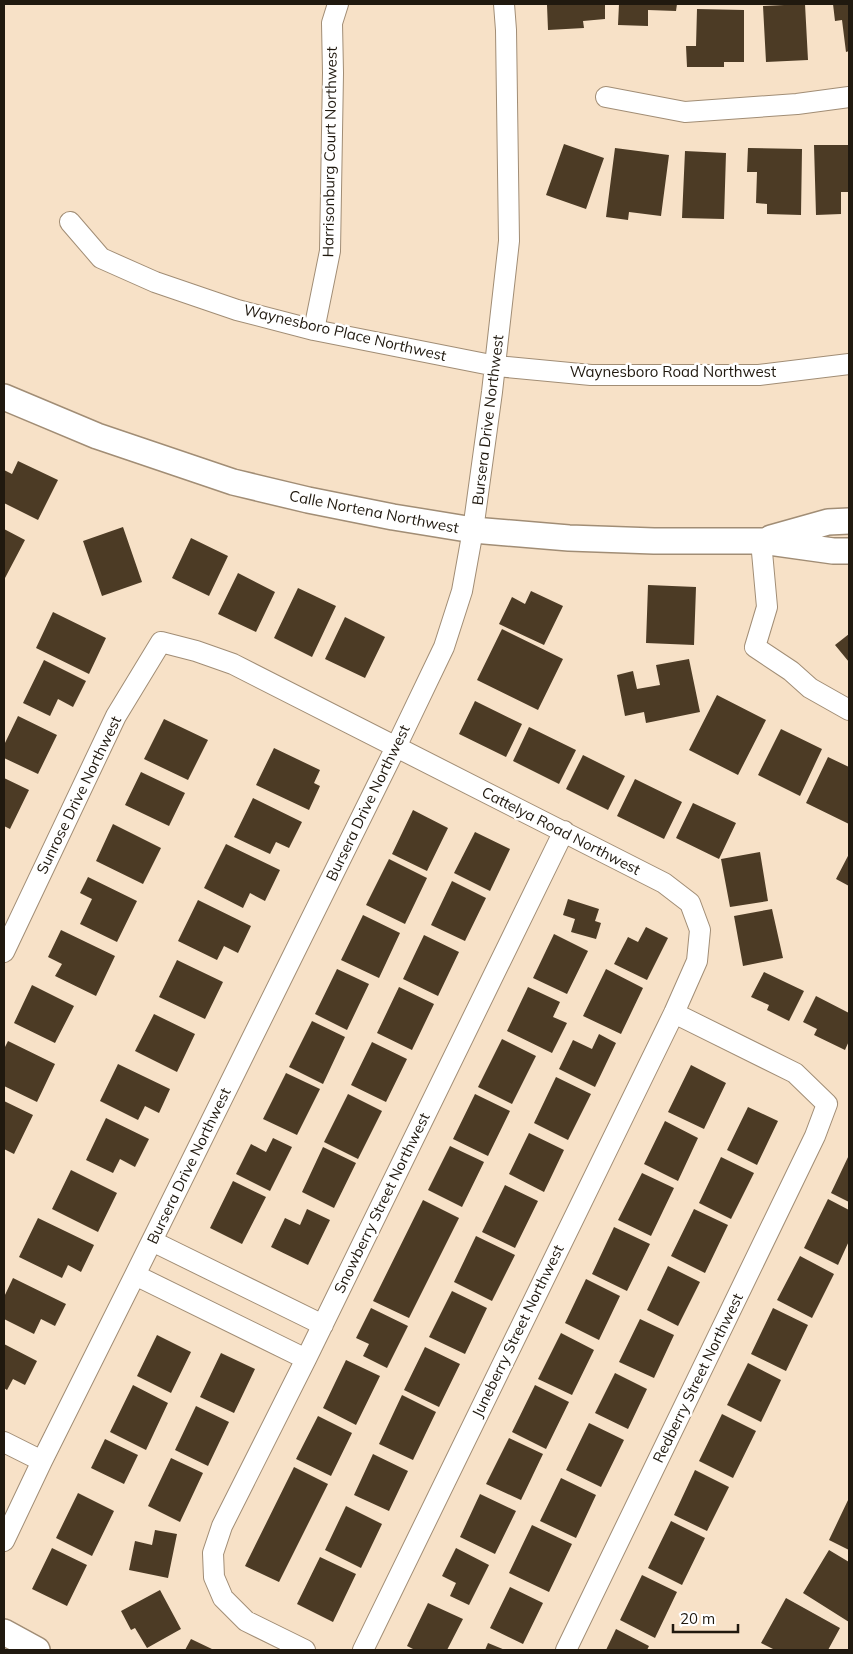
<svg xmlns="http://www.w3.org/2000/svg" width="853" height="1654" font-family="Mulish,sans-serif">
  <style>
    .building { fill: #4c3b25 }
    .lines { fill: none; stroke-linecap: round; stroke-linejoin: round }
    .minor-casing { stroke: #a18d75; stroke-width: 22 }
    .tertiary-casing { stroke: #a18d75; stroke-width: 28 }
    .minor { stroke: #fff; stroke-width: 20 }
    .tertiary { stroke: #fff; stroke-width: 25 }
    .labels { text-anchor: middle; stroke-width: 5; stroke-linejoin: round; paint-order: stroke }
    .street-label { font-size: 15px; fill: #20190f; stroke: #fff }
  </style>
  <rect width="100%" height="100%" fill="#f7e1c7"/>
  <path class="building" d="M556,4H605V19L583,21L584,28L548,30L547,5Z
    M619,4H677L676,11L648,10V26L618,25Z
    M805,4L808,60L766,62L763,6Z
    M833,4H849V51L846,52L842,20L835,21Z
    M697,9L744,10V62H724V67H687L686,46H696Z
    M564,144L604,158L586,209L546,195Z
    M814,145H849V192H841V214L816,215Z
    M615,148L669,155L661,216L629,212L628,220L606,217Z
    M748,148L802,149L801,215L767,214V204L756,203L757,172H747Z
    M685,151L726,153L724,219L682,218Z
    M18,461L58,480L38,520L4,503V470L12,474Z
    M123,527L142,582L102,596L83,541Z
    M4,529L25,540L5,578L4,577Z
    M191,538L228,556L209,596L172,578Z
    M238,573L275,592L256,632L218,614Z
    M648,585L696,587L694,645L646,643Z
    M298,588L336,606L312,657L274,638Z
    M531,591L563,606L544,645L499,624L512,597L525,604Z
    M53,612L106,638L89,674L36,648Z
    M345,617L385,637L365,678L325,659Z
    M502,629L563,659L538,710L477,680Z
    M849,634V662L835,645Z
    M689,659L700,712L646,723L644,712L625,716L617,675L633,671L637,689L660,685L656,665Z
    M44,660L86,681L73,707L58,699L50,716L23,703Z
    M717,695L766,720L738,775L689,750Z
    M475,701L522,724L506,757L459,734Z
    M18,716L57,735L38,774L4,758V745Z
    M164,719L208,740L188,780L144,759Z
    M529,727L576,750L559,784L513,761Z
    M781,729L822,749L800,796L758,775Z
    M274,748L320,770L314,783L320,786L309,810L256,785Z
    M583,755L625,776L608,810L566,789Z
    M828,757L849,767V824L806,803Z
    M141,772L185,793L169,826L125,805Z
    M4,778L29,790L10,829L4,826Z
    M635,779L682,802L664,839L617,816Z
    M253,798L302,822L289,848L276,842L270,854L234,837Z
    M693,803L736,823L719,859L676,838Z
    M413,810L448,828L427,871L392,854Z
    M113,824L161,848L143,884L96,861Z
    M475,832L510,849L490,891L454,873Z
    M226,844L280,870L265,901L250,893L243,908L204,888Z
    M760,852L768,901L730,907L721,859Z
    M849,854V886L836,879Z
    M389,859L427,878L405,924L366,905Z
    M88,877L137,901L117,942L80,924L92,899L80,893Z
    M452,881L486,898L465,941L431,925Z
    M568,899L599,909L595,921L601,923L596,939L571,932L575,919L563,915Z
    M198,900L251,926L238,953L224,946L217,960L178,941Z
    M772,909L783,958L743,966L734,916Z
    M363,915L400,933L379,978L341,960Z
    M646,927L668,938L647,980L614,964L628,937L638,942Z
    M61,930L115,956L96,996L55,976L62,964L48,957Z
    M554,934L588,951L567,994L533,978Z
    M424,935L459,952L438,996L403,979Z
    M177,960L223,982L205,1019L159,997Z
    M337,969L369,984L347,1030L315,1014Z
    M606,969L643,988L621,1034L583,1016Z
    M764,972L804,991L789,1021L767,1010L769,1005L751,997Z
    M32,985L74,1006L55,1043L14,1023Z
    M399,987L434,1004L412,1050L377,1033Z
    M528,987L560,1002L553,1017L567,1023L552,1053L507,1031Z
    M816,996L849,1013V1041L845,1050L814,1035L817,1029L803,1022Z
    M154,1014L195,1034L177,1072L135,1051Z
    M312,1021L345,1037L323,1084L289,1067Z
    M599,1034L616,1043L595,1087L559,1069L573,1040L592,1049Z
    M502,1039L536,1056L512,1104L478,1087Z
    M8,1041L55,1064L37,1102L4,1086V1049Z
    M372,1042L407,1059L386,1102L351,1085Z
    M118,1064L170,1089L159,1113L145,1106L138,1120L100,1101Z
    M691,1065L726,1083L704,1129L668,1112Z
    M286,1073L320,1089L297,1135L263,1119Z
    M556,1077L591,1094L568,1140L534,1123Z
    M348,1094L382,1111L358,1159L324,1142Z
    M475,1094L510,1111L488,1156L453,1139Z
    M4,1101L33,1115L14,1154L4,1149Z
    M748,1107L778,1121L757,1165L727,1150Z
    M106,1118L149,1139L135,1167L120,1159L113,1173L86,1160Z
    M665,1121L698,1138L678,1181L644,1164Z
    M529,1133L564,1150L544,1192L509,1174Z
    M273,1138L292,1147L270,1191L236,1174L251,1144L266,1152Z
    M450,1146L484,1162L462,1207L428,1190Z
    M323,1147L356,1163L334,1208L302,1192Z
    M849,1155V1202L831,1193Z
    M721,1157L754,1173L731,1219L699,1203Z
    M71,1170L117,1193L98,1232L52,1209Z
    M642,1173L674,1188L651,1236L618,1220Z
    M233,1181L266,1197L242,1244L210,1228Z
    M505,1185L538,1201L515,1248L482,1232Z
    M828,1199L849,1210V1241L838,1265L804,1248Z
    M423,1200L459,1218L409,1318L373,1301Z
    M307,1209L330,1220L308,1265L271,1247L285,1218L300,1225Z
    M694,1209L728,1225L705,1273L671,1256Z
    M38,1218L94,1245L81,1272L68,1265L62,1278L19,1257Z
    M614,1227L650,1244L627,1291L592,1274Z
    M476,1236L515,1255L492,1301L454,1282Z
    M800,1256L834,1274L812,1318L777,1300Z
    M668,1266L700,1282L678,1326L647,1310Z
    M13,1278L66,1304L55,1326L41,1319L34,1334L4,1319V1297Z
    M586,1279L620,1296L599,1340L565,1323Z
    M452,1291L487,1308L465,1354L429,1337Z
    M371,1308L408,1326L387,1368L363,1356L369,1344L356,1338Z
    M773,1308L808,1325L786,1371L751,1354Z
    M640,1319L674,1335L654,1378L619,1362Z
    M561,1333L594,1350L572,1395L538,1379Z
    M157,1335L191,1352L171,1393L137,1376Z
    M4,1344L37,1361L25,1385L13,1379L7,1390L4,1388Z
    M425,1347L460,1364L439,1407L404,1390Z
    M221,1353L255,1369L234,1413L200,1397Z
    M346,1360L380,1376L356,1425L323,1408Z
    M748,1363L781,1380L761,1422L727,1405Z
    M615,1373L647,1389L628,1429L595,1413Z
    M133,1385L168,1403L146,1450L110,1432Z
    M535,1385L569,1402L546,1449L512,1432Z
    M402,1395L436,1412L413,1460L379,1444Z
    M196,1406L229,1422L208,1466L175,1450Z
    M722,1414L756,1431L733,1478L699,1461Z
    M318,1416L352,1433L331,1476L296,1459Z
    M589,1423L624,1440L601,1487L566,1470Z
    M509,1438L543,1454L521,1500L486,1484Z
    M105,1439L138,1455L124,1484L91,1468Z
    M373,1454L408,1471L389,1511L354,1495Z
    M171,1458L203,1473L180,1522L148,1506Z
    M294,1467L328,1484L279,1582L245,1566Z
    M695,1470L729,1487L707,1531L674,1515Z
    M561,1478L596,1495L576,1538L540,1521Z
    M78,1493L114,1511L92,1556L56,1538Z
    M480,1494L516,1511L495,1554L460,1537Z
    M849,1498V1550L829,1540Z
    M346,1506L382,1524L361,1568L325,1550Z
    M671,1521L705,1538L682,1585L648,1568Z
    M532,1525L572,1544L549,1592L509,1573Z
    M155,1530L177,1534L168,1578L129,1570L135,1541L152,1545Z
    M52,1548L87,1565L67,1606L32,1589Z
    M456,1548L489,1565L469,1605L450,1596L456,1583L442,1576Z
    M829,1550L849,1562V1622L803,1593Z
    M320,1557L356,1574L333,1622L297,1604Z
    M642,1575L677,1592L655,1638L620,1620Z
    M510,1587L543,1603L523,1644L490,1628Z
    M160,1590L181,1629L147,1648L135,1628L131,1630L121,1611Z
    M786,1598L840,1628L828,1650H775L761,1643Z
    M428,1603L463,1619L447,1650H415L407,1646Z
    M616,1629L649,1646L647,1650H606Z
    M191,1639L214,1650H185Z
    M488,1643L505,1650H485Z"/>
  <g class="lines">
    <defs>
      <path id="minor" d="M606,97L685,112L797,104L849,97
        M70,222L101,258L155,282L237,310L314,330L496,366L591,375H759L849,364
        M314,330L330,251L333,73L332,23L338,4
        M761,541L767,607L755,647L791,671L810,688L849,710
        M4,952L116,716L161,642L196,651L233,664L664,883L690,903L700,930L697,961L674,1013L363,1650
        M152,1241L323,1325
        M135,1275L306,1359
        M4,1442L42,1461
        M4,1541L42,1461L135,1275L396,747L444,647L462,591L473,530L492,392L509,241L506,30L504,4
        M305,1650L246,1621L223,1598L214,1577L213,1553L222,1526L306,1359L564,831
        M566,1650L815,1136L827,1104L795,1073L674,1013"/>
      <path id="tertiary" d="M4,397L97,436L233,482L308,500L393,517L473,530L569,538L654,541H761L833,551H849
        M771,538L828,522L849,521
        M4,1632L37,1650"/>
    </defs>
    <use href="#minor" class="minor-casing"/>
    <use href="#tertiary" class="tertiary-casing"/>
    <use href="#minor" class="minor"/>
    <use href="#tertiary" class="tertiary"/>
  </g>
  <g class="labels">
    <g class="street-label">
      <text transform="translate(330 152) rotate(-89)" y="5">Harrisonburg Court Northwest</text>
      <text transform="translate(345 333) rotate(13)" y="5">Waynesboro Place Northwest</text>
      <text x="673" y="377">Waynesboro Road Northwest</text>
      <text transform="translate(488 420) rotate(-83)" y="5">Bursera Drive Northwest</text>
      <text transform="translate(374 512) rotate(11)" y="5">Calle Nortena Northwest</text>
      <text transform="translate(79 795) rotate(-64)" y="5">Sunrose Drive Northwest</text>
      <text transform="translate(368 803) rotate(-64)" y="5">Bursera Drive Northwest</text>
      <text transform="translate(561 831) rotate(27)" y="5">Cattelya Road Northwest</text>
      <text transform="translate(189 1166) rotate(-64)" y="5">Bursera Drive Northwest</text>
      <text transform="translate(382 1203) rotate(-64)" y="5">Snowberry Street Northwest</text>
      <text transform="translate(518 1331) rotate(-64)" y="5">Juneberry Street Northwest</text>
      <text transform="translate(698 1378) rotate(-64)" y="5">Redberry Street Northwest</text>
    </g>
  </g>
  <rect width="853" height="1654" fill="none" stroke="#20190f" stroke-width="10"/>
  <path d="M673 1624v8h65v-8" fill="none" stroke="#20190f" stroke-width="2.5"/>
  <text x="680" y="1624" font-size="15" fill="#20190f" stroke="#ffffff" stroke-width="4" paint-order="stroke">20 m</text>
</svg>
